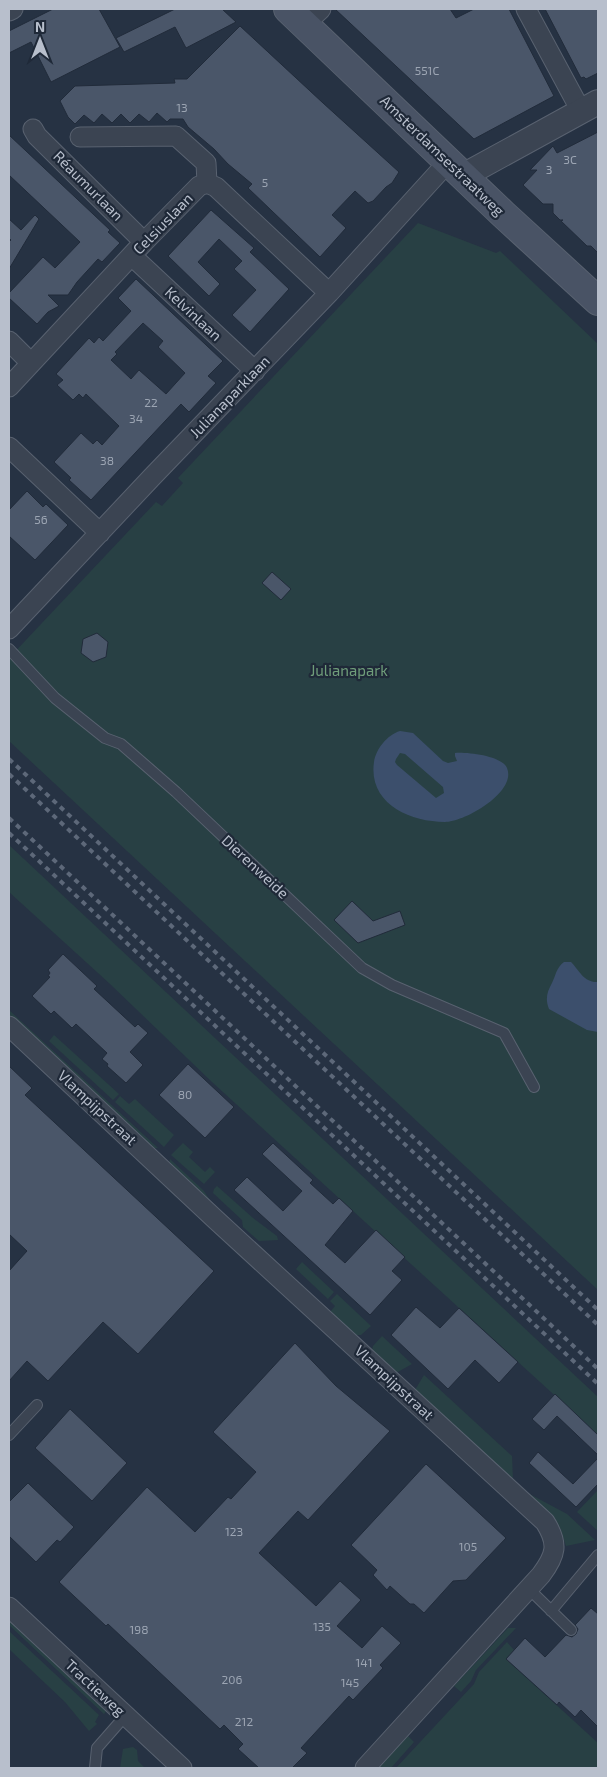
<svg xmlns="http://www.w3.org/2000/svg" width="607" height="1777" font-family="'Exo 2',sans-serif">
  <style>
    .green { fill: #284044 }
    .water { fill: #3c4f6c; fill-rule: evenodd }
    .building { fill: #4a5669; stroke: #212b3a; fill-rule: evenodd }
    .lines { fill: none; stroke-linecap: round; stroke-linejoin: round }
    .service-casing { stroke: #596270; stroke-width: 12 }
    .minor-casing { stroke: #596270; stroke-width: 21 }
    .tertiary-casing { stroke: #596270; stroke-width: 26 }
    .secondary-casing { stroke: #596270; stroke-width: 30 }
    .service { stroke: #3b4452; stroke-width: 10 }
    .minor { stroke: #3b4452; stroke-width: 19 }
    .tertiary { stroke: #3b4452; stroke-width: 24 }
    .secondary { stroke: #495365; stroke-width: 28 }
    .rail { stroke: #5d6879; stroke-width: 4; stroke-dasharray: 5 5; stroke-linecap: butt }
    .labels { text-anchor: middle; stroke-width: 4.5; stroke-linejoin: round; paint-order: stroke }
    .number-label { font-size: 12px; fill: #9ca5b3 }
    .street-label { font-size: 15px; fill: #b8bfcc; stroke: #1f2938 }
    .park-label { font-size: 15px; fill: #6f9d7a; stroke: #1f2938 }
  </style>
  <rect width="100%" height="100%" fill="#263243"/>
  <path class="green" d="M418,223L496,253L500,251L598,344V1290L9,741V658L156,502L162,506L183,483L178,478Z
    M9,845L598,1397V1435L212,1082L109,983L9,892Z
    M9,1010L158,1148H151L9,1016Z
    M54,1035L119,1094L113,1100L49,1041Z
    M120,1096L129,1104L135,1099L174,1135L164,1147L115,1102Z
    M183,1143L193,1152L189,1157L205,1172L210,1167L215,1172L204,1184L171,1155Z
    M170,1159L204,1191L213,1205L169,1164Z
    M217,1186L253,1218L277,1236L278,1240L259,1241L243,1227L242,1220L213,1193L214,1189Z
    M302,1262L334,1292L328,1299L296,1269Z
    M337,1294L371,1326L361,1335H355L330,1312L335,1306L330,1301Z
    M382,1336L412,1364L396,1373L372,1350L373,1346Z
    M424,1375L512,1456L513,1481L415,1390Z
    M598,1490V1531L577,1512Z
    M524,1491L567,1514L595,1540L566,1546L560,1528Z
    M9,1619L107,1710L104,1714L9,1625Z
    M508,1628H516L476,1670L471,1681L461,1692L454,1686Z
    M9,1631L99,1715L95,1722L97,1724L89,1731L65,1702L9,1649Z
    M507,1642L514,1650L506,1659L598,1743V1768H396L474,1684L479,1672Z
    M408,1736L414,1742L391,1768H378Z
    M133,1747L137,1750L138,1761L145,1768H120L123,1749Z"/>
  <path class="water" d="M400,731L413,733L443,761L448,763L457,761L455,756V753C468,752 502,756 507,768C517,792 465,822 445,822C409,822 368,803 374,762C376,749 387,735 400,731ZM400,753L405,754L443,787L444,793L436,798L397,765L395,762L396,759Z
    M564,962H571C579,970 584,983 598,982V1032L587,1030L549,1009C545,999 547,992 552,983C556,975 556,968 564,962Z"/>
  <path class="building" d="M53,9H99L120,47L51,82L31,42L9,53V31Z
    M175,9H222L236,22L186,48L175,27L124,52L116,38Z
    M335,9H450L456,18L474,9H509L554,96L474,139Z
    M545,9H598V73L586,79L584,77L581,78Z
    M240,26L323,103L399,172L392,183L386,187L373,201L368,203L355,191L332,215L346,228L320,257L248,188L252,184L228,164L214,149L188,127L183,119H170L167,122L157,113L149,122L139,114L130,123L121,114L112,123L102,114L94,123L84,115L75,124L68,117L60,101L75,86L175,83L174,79H187Z
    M598,132V253L591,246H587L561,221L563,220H560L553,213V204H543L523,185L537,170H530L553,146L557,153Z
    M9,135L110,230L108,232L120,243L102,262L98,259L77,282L68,295H48L59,306L48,312L37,324L9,298V293L43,257L55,268L80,242L9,175Z
    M211,210L254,248L250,252L289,289L250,332L232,315L256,290L234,269L242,261L219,239L198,262L220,284L209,296L168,256Z
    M35,215L39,219L9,269V242L11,240L9,238V219L21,230Z
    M136,279L223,361L208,376L216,383L189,412L181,404L91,500L69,480L71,478L54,462L81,433L93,444L97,440L102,445L119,426L86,394L83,398L79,394L73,400L57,385L63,380L56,374L89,338L94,343L99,337L103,341L131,311L118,298ZM143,323L163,341L158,347L185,373L166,394L139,370L131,379L111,360L117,354L115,352Z
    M27,491L43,507L46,504L68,525L35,560L9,536V510Z
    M272,572L291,589L281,600L262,583Z
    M97,633L108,642L106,657L93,662L81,653L83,639Z
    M352,901L373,921L400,911L405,925L358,943L334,920Z
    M63,954L97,986L94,989L135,1027L138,1024L148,1033L130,1052L143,1065L126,1083L107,1066L108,1064L102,1059L107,1053L76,1024L72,1028L54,1011L51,1014L32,996L50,977L48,976L50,973L48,970Z
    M188,1064L234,1107L205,1138L159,1095Z
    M9,1066L32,1088L25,1095L214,1271L138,1354L103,1322L48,1381L27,1361L9,1381V1271L27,1251L9,1234Z
    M273,1143L313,1180L310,1183L333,1204L339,1198L353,1211L325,1245L345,1263L376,1230L405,1257L392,1271L402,1280L370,1315L234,1190L247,1177L283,1211L302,1191L262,1154Z
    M416,1307L440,1328L459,1308L518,1362L499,1383L475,1360L448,1389L391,1335Z
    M295,1343L336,1386L390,1431L308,1520L298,1511L259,1553L316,1606L340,1581L361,1600L337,1626L362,1648L382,1626L401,1643L380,1665L383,1668L353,1700L349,1696L301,1748L307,1753L292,1768H259L238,1749L243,1744L224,1725L220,1729L108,1624L106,1626L59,1582L147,1487L195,1532L228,1497L231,1499L256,1472L213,1432Z
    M555,1394L598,1435V1455L557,1416L544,1430L532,1419Z
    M70,1409L127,1463L92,1501L35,1448Z
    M538,1452L573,1484L598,1458V1484L576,1507L529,1463Z
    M426,1464L506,1538L466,1580L453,1581L424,1613L414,1604H410L390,1586L387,1590L373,1575L377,1570L351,1545Z
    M28,1483L74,1527L60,1542L57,1540L36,1562L9,1536V1502Z
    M591,1608L598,1614V1727L581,1710L575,1717L559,1702L557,1705L506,1659L525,1638L545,1657L566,1635L572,1637L576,1634L578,1629L575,1625Z"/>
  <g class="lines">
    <defs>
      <path id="service" d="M9,649L55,698L105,738L121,744L176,792L362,968L392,985L504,1033L534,1087
        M9,1435L37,1405
        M529,1589L571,1630
        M551,1611L598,1555
        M95,1768L97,1748L125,1716"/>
      <path id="minor" d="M526,9L581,111
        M9,11L13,9
        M305,24L321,9
        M33,129L37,136L144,242
        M80,137L176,136L206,163L207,183
        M132,256L255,371
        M9,341L31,363
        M9,387L144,242L199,186L207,183L216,187L329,293
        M9,447L100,533
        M9,629L152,477L329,293L448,162
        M9,1026L215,1219L545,1522C559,1544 556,1555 541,1575L365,1768
        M9,1607L182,1768"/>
      <path id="tertiary" d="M463,176L598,102"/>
      <path id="secondary" d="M288,9L503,214L598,301"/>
    </defs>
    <use href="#service" class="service-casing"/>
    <use href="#minor" class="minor-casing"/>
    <use href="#tertiary" class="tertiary-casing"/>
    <use href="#secondary" class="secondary-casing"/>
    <use href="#service" class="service"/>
    <use href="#minor" class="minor"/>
    <use href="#tertiary" class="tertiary"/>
    <use href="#secondary" class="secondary"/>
    <path class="rail" d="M9,759L598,1310
      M9,774L598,1325
      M9,818L598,1369
      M9,833L598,1384"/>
  </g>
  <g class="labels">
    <g class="number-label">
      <text x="427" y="75">551C</text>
      <text x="182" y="112">13</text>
      <text x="570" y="164">3C</text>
      <text x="549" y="174">3</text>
      <text x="265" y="187">5</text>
      <text x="151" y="407">22</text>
      <text x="136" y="423">34</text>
      <text x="107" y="465">38</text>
      <text x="41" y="524">56</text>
      <text x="185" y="1099">80</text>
      <text x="234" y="1536">123</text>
      <text x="468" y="1551">105</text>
      <text x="322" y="1631">135</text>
      <text x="139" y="1634">198</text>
      <text x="364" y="1667">141</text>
      <text x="232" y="1684">206</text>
      <text x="350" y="1687">145</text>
      <text x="244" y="1726">212</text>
    </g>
    <g class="street-label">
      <text transform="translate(442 156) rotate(44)" y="5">Amsterdamsestraatweg</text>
      <text transform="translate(88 186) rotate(45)" y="5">Réaumurlaan</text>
      <text transform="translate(163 224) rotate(-46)" y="5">Celsiuslaan</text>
      <text transform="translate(193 314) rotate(43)" y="5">Kelvinlaan</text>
      <text transform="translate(230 397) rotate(-46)" y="5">Julianaparklaan</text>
      <text transform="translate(255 867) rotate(43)" y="5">Dierenweide</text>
      <text transform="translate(97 1108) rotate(43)" y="5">Vlampijpstraat</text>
      <text transform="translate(394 1383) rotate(43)" y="5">Vlampijpstraat</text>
      <text transform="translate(95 1688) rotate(43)" y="5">Tractieweg</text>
    </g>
    <g class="park-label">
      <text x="349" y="676">Julianapark</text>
    </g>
  </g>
  <rect width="607" height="1777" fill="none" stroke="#b8bfcc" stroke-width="20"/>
  <g transform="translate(40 40)" stroke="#1f2938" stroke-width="4" paint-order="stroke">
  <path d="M0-4L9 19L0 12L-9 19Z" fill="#b8bfcc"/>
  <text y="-8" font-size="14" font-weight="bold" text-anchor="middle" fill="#b8bfcc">N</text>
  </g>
</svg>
